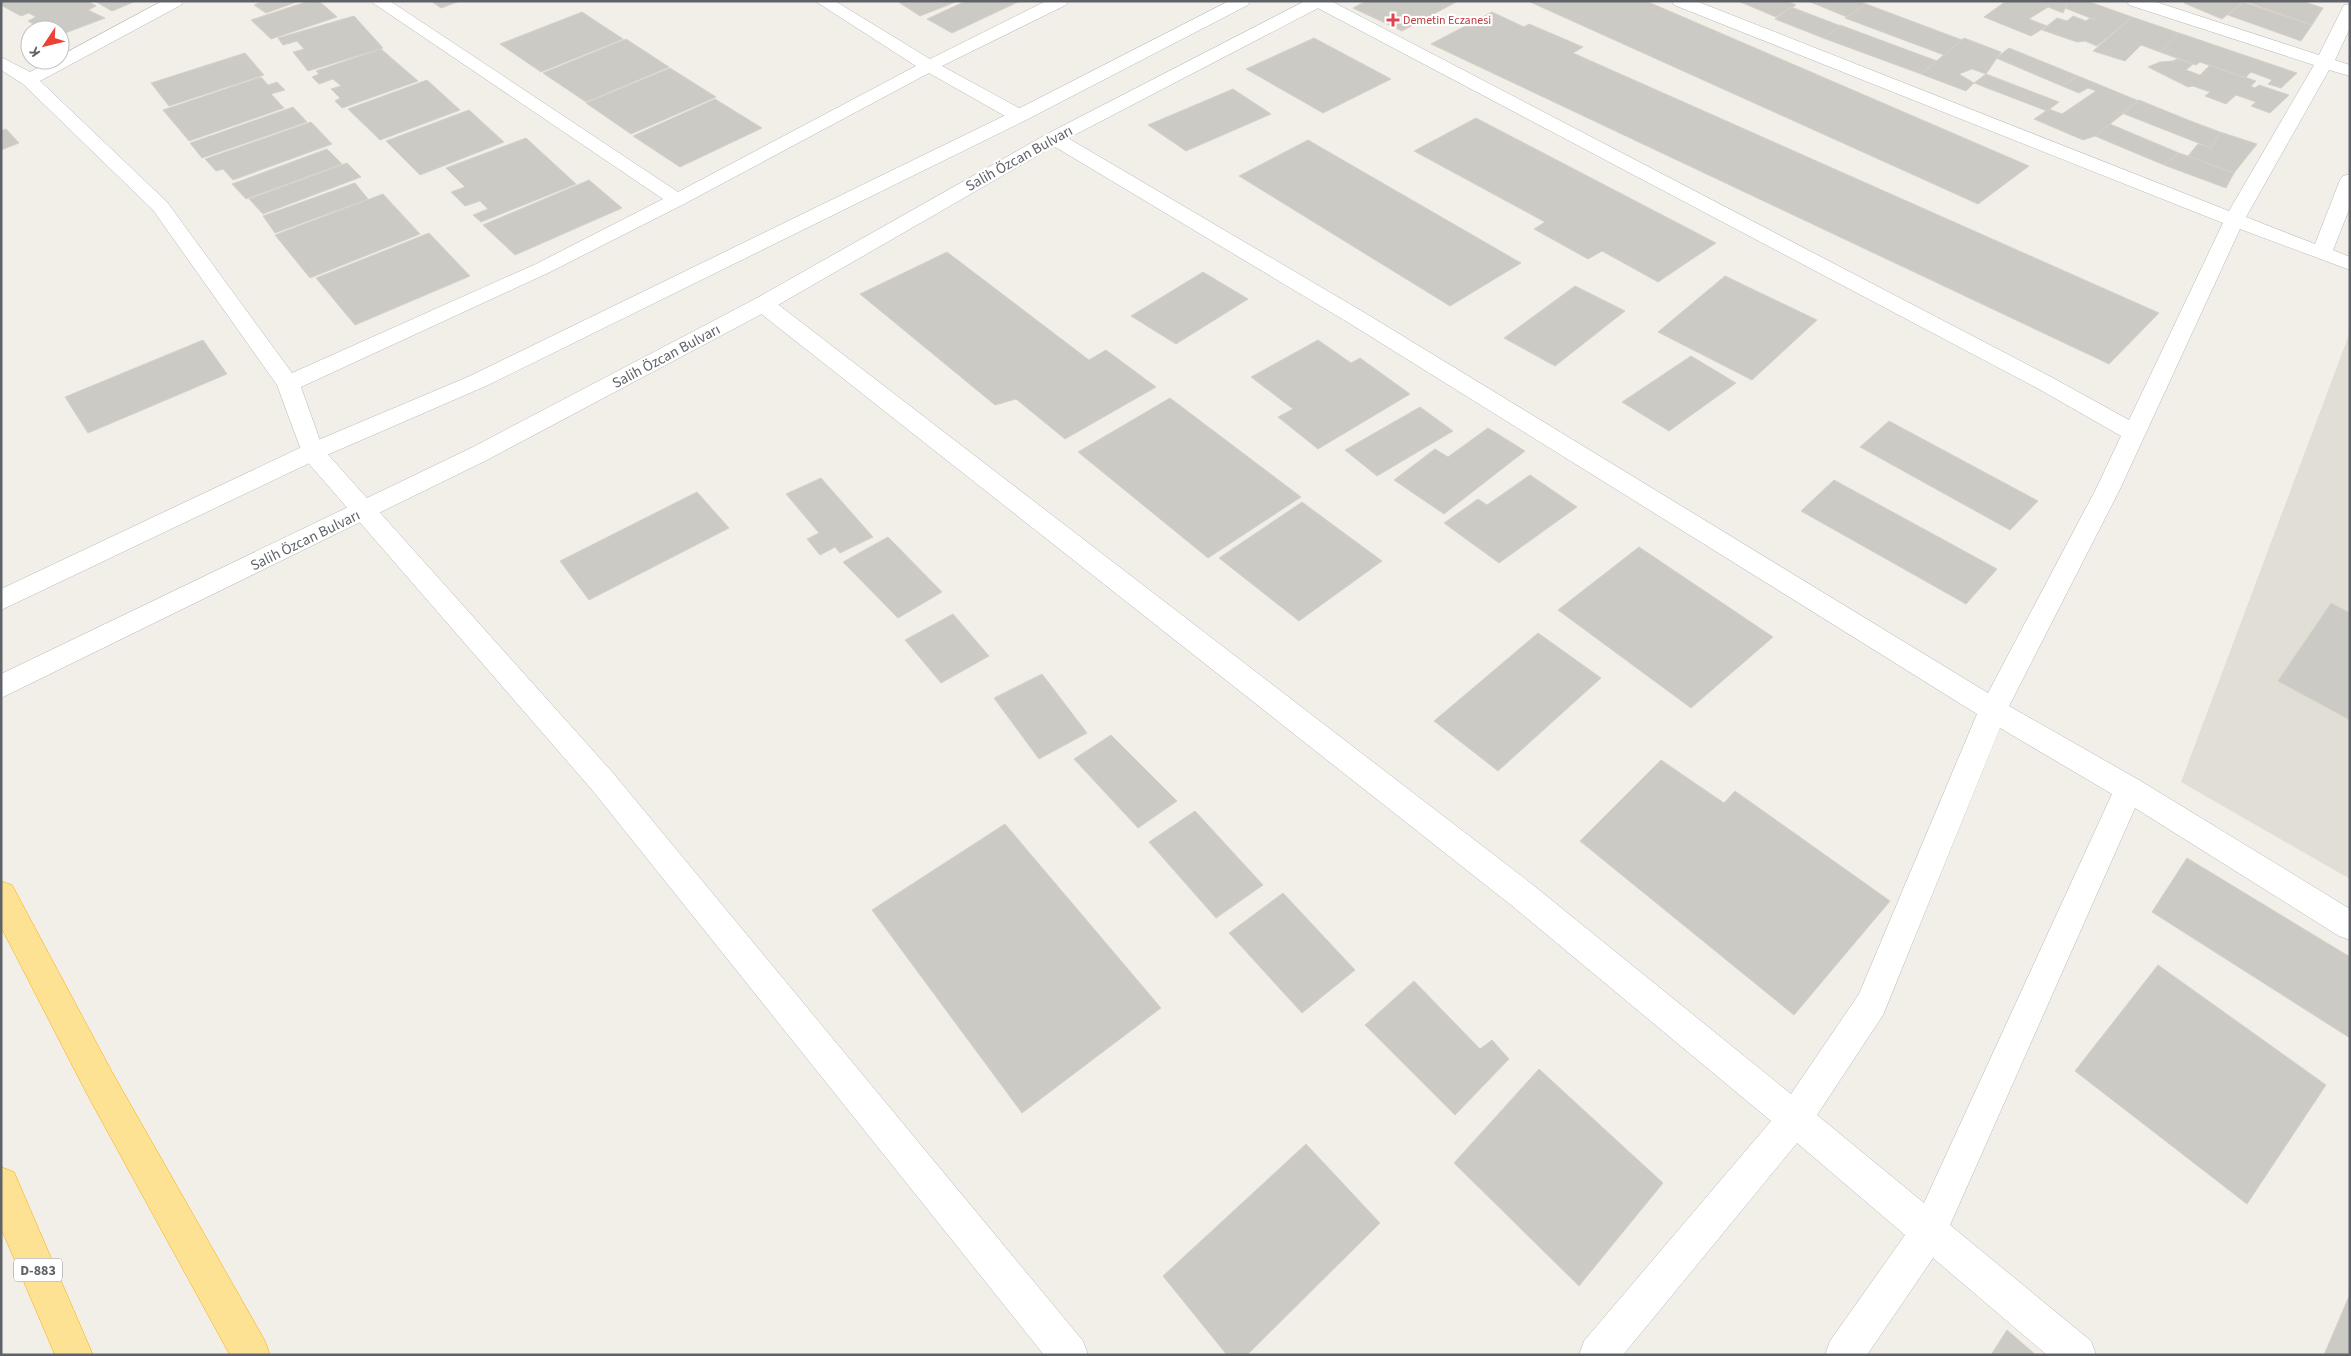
<svg xmlns="http://www.w3.org/2000/svg" width="2351" height="1356" font-family="'Source Sans 3',sans-serif">
  <style>
    .education { fill: #e1ded6 }
    .building { fill: #cccac5; stroke: #d6d1c6 }
    .lines { fill: none; stroke-linecap: round; stroke-linejoin: round }
    .street-casing { stroke: #b5b8bc; stroke-width: 1 }
    .secondary-casing { stroke: #b6babf; stroke-width: 1 }
    .highway-casing { stroke: #f9ab00; stroke-width: 1 }
    .street { fill: #fff; fill-rule: evenodd }
    .secondary { fill: #fff; fill-rule: evenodd }
    .highway { fill: #fde293; fill-rule: evenodd }
    .health-dot { fill: #e0444e; stroke: #fff; stroke-width: 2 }
    .labels { text-anchor: middle; stroke-width: 4.5; stroke-linejoin: round; paint-order: stroke }
    .far-health-label { font-size: 12px; fill: #be3a42; stroke: #fff; text-anchor: start }
    .shield { fill: #fff; stroke: #8f9295; stroke-width: 1 }
    .shield-label { font-size: 14px; font-weight: bold; fill: #5f6368 }
    .street-label { font-size: 15px; fill: #5f6368; stroke: #fff }
  </style>
  <rect width="100%" height="100%" fill="#f1efe8"/>
  <path class="education" d="M2350,332V879L2181,782Z"/>
  <path class="building" d="M1,1H88L96,6L88,10L105,18L60,35V30H44L28,21L36,17L29,13L21,16L1,5Z
    M95,1H136L112,11Z
    M263,1H299L266,13L254,5Z
    M309,1H319L337,17L271,39L251,20Z
    M431,1H460L441,8Z
    M897,1H958L920,16Z
    M966,1H1020L952,33L927,19Z
    M1366,1H1458L1402,31L1353,8Z
    M1528,1H1646L2029,166L1978,204Z
    M1738,1H1787L1796,5L1776,17Z
    M1808,1H1858L1866,4L1847,17Z
    M2006,1H2068L2063,13L2048,7L2029,19L2047,26L2031,36L1984,17Z
    M2068,1H2087L2132,17L2097,46L2085,41L2077,42L2042,30L2057,18L2067,21L2073,16L2086,21L2090,18L2098,21L2065,8Z
    M2185,1H2244L2222,19L2184,3Z
    M2244,1H2302L2323,8L2312,25Z
    M2243,2L2312,25L2301,41L2228,15Z
    M1866,4L1962,40L1944,55L1845,18Z
    M1791,7L1841,26L1823,38L1775,19Z
    M582,12L623,39L541,72L500,44Z
    M1492,12L1524,27L1529,24L1583,47L1573,53L2159,313L2109,364L1431,44Z
    M354,16L383,48L308,71L293,52L304,49L297,41L283,45L278,38Z
    M2132,17L2179,33L2160,52L2141,45L2125,61L2093,51Z
    M1840,25L1937,61L1921,74L1823,38L1841,26Z
    M2179,33L2297,73L2281,88L2268,84L2272,80L2251,72L2245,78L2200,62L2196,65L2160,52Z
    M1314,38L1391,79L1323,113L1246,69Z
    M1964,38L2001,52L1986,74L1972,69L1959,74L1974,83L1966,91L1921,74Z
    M626,39L669,67L586,102L543,73Z
    M2009,48L2078,76L2062,86L1996,58Z
    M381,49L418,81L342,108L335,101L340,98L331,89L341,86L333,79L319,84L312,77L319,74L316,71Z
    M245,53L264,75L169,106L151,83Z
    M2177,59L2193,64L2186,70L2200,75L2210,65L2256,81L2251,86L2255,88L2259,85L2289,95L2270,113L2251,106L2256,102L2236,95L2226,104L2205,96L2210,92L2193,86L2188,87L2148,67L2160,62L2173,61Z
    M670,68L716,97L631,134L586,103Z
    M1986,74L2059,102L2047,111L1974,83Z
    M2078,76L2139,101L2095,136L2083,140L2034,119L2049,109L2062,114L2096,91L2088,88L2079,93L2062,86Z
    M261,77L268,85L277,82L285,90L271,94L284,108L189,141L163,110Z
    M427,80L460,110L380,140L348,109Z
    M1233,89L1271,114L1186,151L1148,125Z
    M715,99L762,128L680,167L633,136Z
    M2139,100L2188,120L2220,132L2211,148L2122,113Z
    M293,107L307,122L202,158L190,143Z
    M469,110L504,142L420,175L386,141Z
    M1476,118L1716,243L1658,282L1602,251L1588,259L1534,229L1545,222L1414,151Z
    M311,122L332,144L233,180L223,169L216,171L205,159Z
    M2110,124L2179,153L2164,165L2095,136Z
    M6,129L19,143L1,150V131Z
    M2220,132L2257,144L2234,173L2188,156L2198,144L2211,148Z
    M526,138L576,184L481,222L473,215L488,209L480,201L465,206L451,192L465,187L446,168Z
    M1308,140L1521,263L1450,306L1239,176Z
    M327,149L342,164L246,199L232,184Z
    M2179,153L2188,156L2234,173L2226,188L2164,165Z
    M347,163L361,177L263,214L249,199Z
    M589,180L622,208L515,255L483,225Z
    M355,183L368,199L275,233L263,216Z
    M383,194L420,234L310,278L275,235Z
    M429,233L470,276L355,325L316,278Z
    M947,252L1089,360L1106,350L1156,387L1065,439L1016,399L995,405L860,294Z
    M1203,272L1248,299L1176,344L1131,316Z
    M1725,276L1817,320L1752,380L1658,332Z
    M1575,286L1625,311L1555,366L1504,338Z
    M203,340L227,374L88,433L65,397Z
    M1318,340L1351,363L1360,358L1410,394L1318,449L1278,417L1293,409L1251,377Z
    M1691,356L1736,383L1669,431L1622,402Z
    M1170,398L1301,497L1208,558L1078,452Z
    M1420,407L1453,431L1377,476L1345,450Z
    M1889,421L2038,501L2010,530L1860,447Z
    M1488,428L1525,451L1444,514L1394,480L1435,449L1448,457Z
    M1530,475L1577,507L1499,563L1444,523L1478,499L1487,505Z
    M821,478L873,537L840,553L835,547L820,555L807,539L819,533L786,494Z
    M1834,480L1997,569L1966,604L1801,511Z
    M697,492L729,528L589,600L560,561Z
    M1302,502L1382,561L1299,621L1219,558Z
    M888,537L942,592L898,618L843,562Z
    M1639,547L1773,637L1691,708L1558,610Z
    M2331,603L2350,613V720L2278,681Z
    M953,614L989,656L941,683L905,640Z
    M1538,633L1601,678L1498,771L1434,721Z
    M1042,674L1087,733L1039,759L994,698Z
    M1111,735L1177,801L1138,828L1074,759Z
    M1661,760L1724,803L1735,791L1890,901L1794,1015L1580,841Z
    M1195,811L1263,885L1216,918L1149,842Z
    M1005,824L1161,1008L1022,1113L872,910Z
    M2187,858L2350,957V1038L2152,912Z
    M1283,893L1355,970L1302,1013L1229,933Z
    M2158,965L2326,1085L2247,1204L2075,1071Z
    M1414,981L1480,1049L1492,1040L1509,1059L1455,1115L1365,1025Z
    M1539,1069L1663,1183L1579,1286L1454,1163Z
    M1306,1144L1380,1223L1247,1355H1227L1163,1276Z
    M2350,1294V1355H2324Z
    M2007,1330L2036,1355H1991Z"/>
  <g class="lines">
    <defs>
      <path id="street" d="M162,1H183L181,5L40,81L167,202L292,373L536,264L663,199L370,1H390L678,192L916,66L815,1H835L930,59L1046,1H1068L1066,5L942,66L1026,112L1028,116L1026,120H1012L929,73L684,204L550,272L301,387L323,449L613,773L1083,1341L1088,1355H1044L593,791L304,458L277,385L153,210L23,84L1,70V57L30,72L53,60H60V56Z
        M1310,1H1331L2053,378L2129,420L2223,223L1674,5L1672,1H1696L2229,211L2314,65L2129,5L2127,1H2153L2319,55L2344,5L2350,4V28L2335,60L2350,65V76L2329,70L2246,217L2315,244L2340,180L2343,176L2350,174V207L2333,250L2350,257V270L2240,229L2120,489L2009,706L2139,780L2350,909V940L2339,936L2135,808L1950,1225L2091,1341L2096,1355H2047L1933,1258L1867,1355H1825L1830,1341L1905,1235L1797,1143L1623,1355H1579L1584,1341L1771,1121L1511,905L755,309L752,304L755,299L763,297L771,299L1533,885L1791,1094L1859,994L1977,714L1349,323L1047,142L1045,138L1047,134L1054,132L1061,134L1365,313L1988,693L2096,489L2121,436L2037,388L1312,5ZM2000,728L2112,794L1924,1203L1817,1115L1883,1015Z"/>
      <path id="secondary" d="M1229,1H1250L1248,5L1026,120L486,386L320,458L1,610V589L304,446L470,376L1012,112Z
        M1305,1H1326L1324,5L1061,142L771,309L487,460L1,698V674L471,448L755,299L1047,134Z"/>
      <path id="highway" d="M1,881L12,885L112,1072L265,1341L270,1355H230L88,1096L1,927Z
        M1,1167L14,1172L93,1355H55L1,1228Z"/>
    </defs>
    <use href="#street" class="street-casing"/>
    <use href="#secondary" class="secondary-casing"/>
    <use href="#highway" class="highway-casing"/>
    <use href="#street" class="street"/>
    <use href="#secondary" class="secondary"/>
    <use href="#highway" class="highway"/>
  </g>
  <path class="health-dot" d="M1390.5 12.5h5v5h5v5h-5v5h-5v-5h-5v-5h5z"/>
  <g class="labels">
    <g class="far-health-label">
      <text x="1403" y="24">Demetin Eczanesi</text>
    </g>
    <rect class="shield" x="14" y="1258.5" width="48" height="23" rx="4"/>
    <g class="shield-label">
      <text x="38" y="1275">D-883</text>
    </g>
    <g class="street-label">
      <text transform="translate(1019 158) rotate(-29)" y="5">Salih Özcan Bulvarı</text>
      <text transform="translate(666 356) rotate(-28)" y="5">Salih Özcan Bulvarı</text>
      <text transform="translate(305 540) rotate(-26)" y="5">Salih Özcan Bulvarı</text>
    </g>
  </g>
  <rect width="2351" height="1356" fill="none" stroke="#5f6368" stroke-width="5"/>
  <g transform="translate(45 45) rotate(235)"><circle r="24" fill="#ffffff" stroke="#bfc1c3"/>
  <path d="M0-4L9 19L0 12L-9 19Z" fill="#ea4335"/>
  <text y="-8" font-size="14" font-weight="bold" text-anchor="middle" fill="#5f6368">K</text>
  </g>
</svg>
